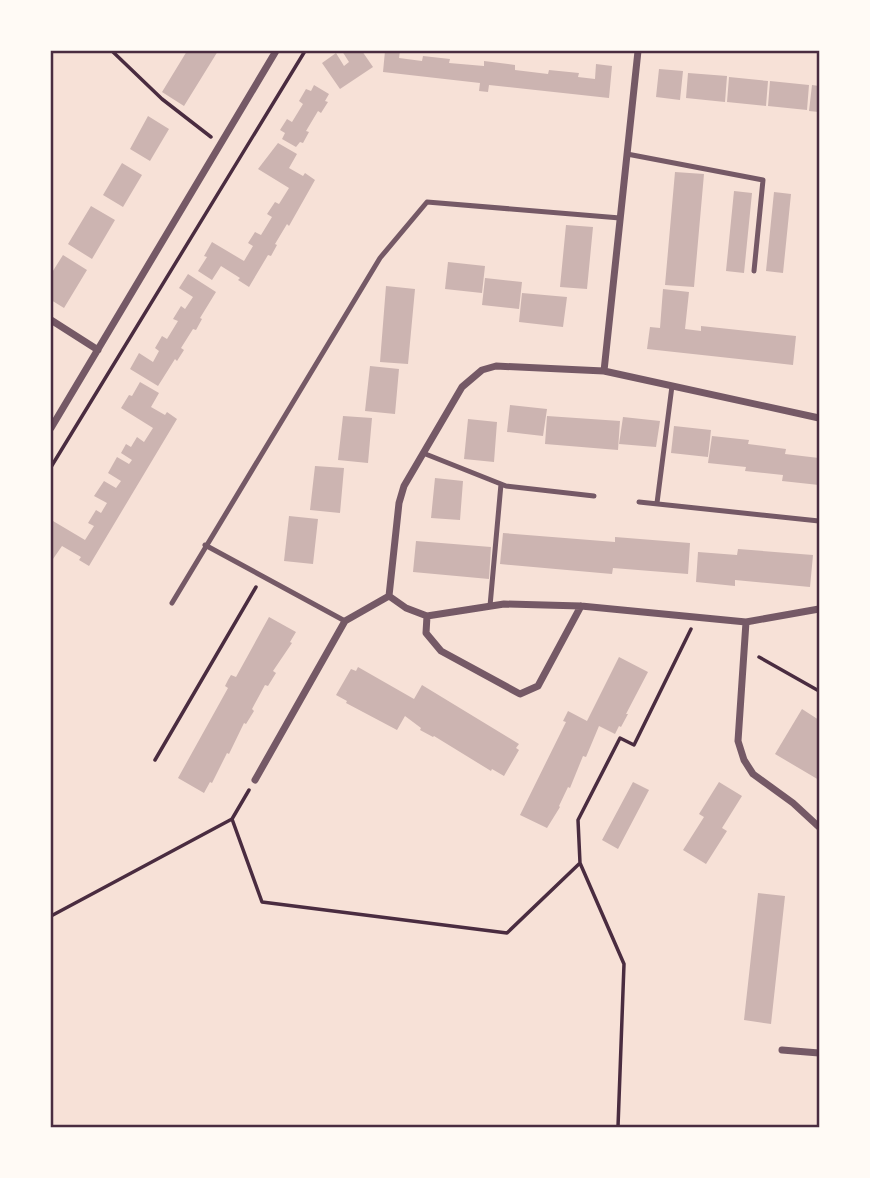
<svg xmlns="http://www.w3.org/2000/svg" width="870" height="1178" font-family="'IBM Plex Sans',sans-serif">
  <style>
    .building { fill: #ccb4b1 }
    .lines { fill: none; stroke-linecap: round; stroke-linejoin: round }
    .path { stroke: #4a2c40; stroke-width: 3.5 }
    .service { stroke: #755966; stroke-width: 5 }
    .minor { stroke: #755966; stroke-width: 7 }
    .neatline { fill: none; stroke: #4a2c40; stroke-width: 2.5 }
  </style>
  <rect width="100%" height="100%" fill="#f7e1d7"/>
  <path class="building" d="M187,51H218L184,106L162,92Z
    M342,51H362L373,67L340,89L322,63L336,53L344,66L349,62Z
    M385,51H400L399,58L422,61L423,56L450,59L449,63L484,66V61L515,65V70L548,74L549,70L579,73L578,77L595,79L596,64L612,66L609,98L489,85L488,92L479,91L480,83L383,72Z
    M659,69L683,71L680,100L656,97Z
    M688,73L727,76L725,102L686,98Z
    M729,77L768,81L766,106L727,102Z
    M770,81L809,85L807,110L768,106Z
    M314,85L329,94L325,101L328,102L321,113L318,111L306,131L309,132L303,143L300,142L296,147L282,139L285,133L280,130L287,119L292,122L303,104L299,101L306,89L311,91Z
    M812,85L819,86V112L809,111Z
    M148,116L169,129L150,161L130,149Z
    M278,143L297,154L289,168L303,176L305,173L315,180L289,226L287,224L275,244L277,245L271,256L268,255L249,287L238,280L240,278L221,266L212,280L198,271L207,257L204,256L212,242L244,261L253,246L248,243L255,232L261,235L272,217L267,214L275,202L279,204L289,188L258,169Z
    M122,163L142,175L123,207L103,195Z
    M675,172L704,174L694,287L665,285Z
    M734,191L752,193L744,273L726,271Z
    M774,192L791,194L783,273L766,271Z
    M91,206L115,220L92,259L68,244Z
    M566,225L593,227L587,289L560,287Z
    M63,255L87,270L64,308L51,300V274Z
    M448,262L485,266L482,293L445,289Z
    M188,274L216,292L200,318L202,319L196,330L193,329L181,348L184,350L177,361L175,359L158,386L130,369L139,353L153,362L159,351L155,348L162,336L167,339L178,321L173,319L181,306L185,309L193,297L179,288Z
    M485,278L522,282L519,309L482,305Z
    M386,286L415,289L408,364L380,362Z
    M663,289L689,292L685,329L701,331V326L796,336L793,365L647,349L650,327L660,328Z
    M522,293L567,297L563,327L519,322Z
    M370,366L399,369L395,414L365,411Z
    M140,382L159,393L151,407L165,415L167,412L177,419L89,566L79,560L81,557L62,546L53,559L51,557V525L53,521L85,540L94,526L88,523L96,510L101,513L107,503L94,496L104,481L116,488L121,481L108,473L117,457L129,464L132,460L121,453L126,444L131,447L137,437L144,442L153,428L121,408L129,395L132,396Z
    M510,405L547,409L543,436L507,432Z
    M343,416L372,418L368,463L338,460Z
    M547,416L620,421L618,450L545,444Z
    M623,417L660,421L656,447L619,444Z
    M468,419L497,422L494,462L464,459Z
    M674,426L711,430L708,457L671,453Z
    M712,436L749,440L748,444L786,449L785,454L819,458V485L782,481L783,475L745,471L746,467L708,463Z
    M315,466L344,468L340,513L310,510Z
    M435,478L463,481L460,520L431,518Z
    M289,516L318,519L313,564L284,561Z
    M503,533L615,542V537L690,543L688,574L613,568L612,574L500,564Z
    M416,541L491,547L489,579L413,572Z
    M738,549L813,555L810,587L735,580V586L696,582L698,552L737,555Z
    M269,617L296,632L290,642L292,643L273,671L276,673L268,686L265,685L252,709L254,711L246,724L244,723L229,754L227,753L212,783L210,782L204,793L178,778L228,688L225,686L228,680L231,675L236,677Z
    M619,657L648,672L626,714H628L621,727L619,726L615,734L599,726L586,757L583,756L570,788L568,787L559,806L560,807L547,828L520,815L566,722L563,721L568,711L587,721Z
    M358,667L414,699L422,685L519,744L516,748L519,750L504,776L492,769L491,771L434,736L433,737L420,730L421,728L405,716L397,730L346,703L347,701L336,695L351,669L356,671Z
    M802,709L819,720V780L775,754Z
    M633,782L649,790L618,849L602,840Z
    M719,782L742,796L722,828L727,831L706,864L683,850L704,817L699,814Z
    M758,893L785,896L771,1024L744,1020Z"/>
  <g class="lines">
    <path class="path" d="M112,51L162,99L211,137
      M51,467L305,51
      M759,657L819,691
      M155,760L256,587
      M232,819L262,902L507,933L580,863
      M51,916L232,819L249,790
      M618,1127L624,964L580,863L578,820L620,738L634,745L691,629"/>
    <path class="service" d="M627,154L763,180L754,271
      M423,453L506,486L594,496
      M639,502L819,521
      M657,503L672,386
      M205,545L345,621
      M172,603L380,258L427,202L620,218
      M490,606L501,484"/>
    <path class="minor" d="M51,320L98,350
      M604,371L638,51
      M51,428L276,51
      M389,596L406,608L427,616L504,604L581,606L746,622L819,609
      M427,616L426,633L441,651L520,694L538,686L581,606
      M746,622L738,741L744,760L753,774L793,803L819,827
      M255,780L345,621L389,596L399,503L404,486L462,387L482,370L496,366L604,371L819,418
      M782,1050L819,1053"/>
  </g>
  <rect width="870" height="1178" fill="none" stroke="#fffaf5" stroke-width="105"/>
  <rect x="52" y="52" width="766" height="1074" class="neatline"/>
</svg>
